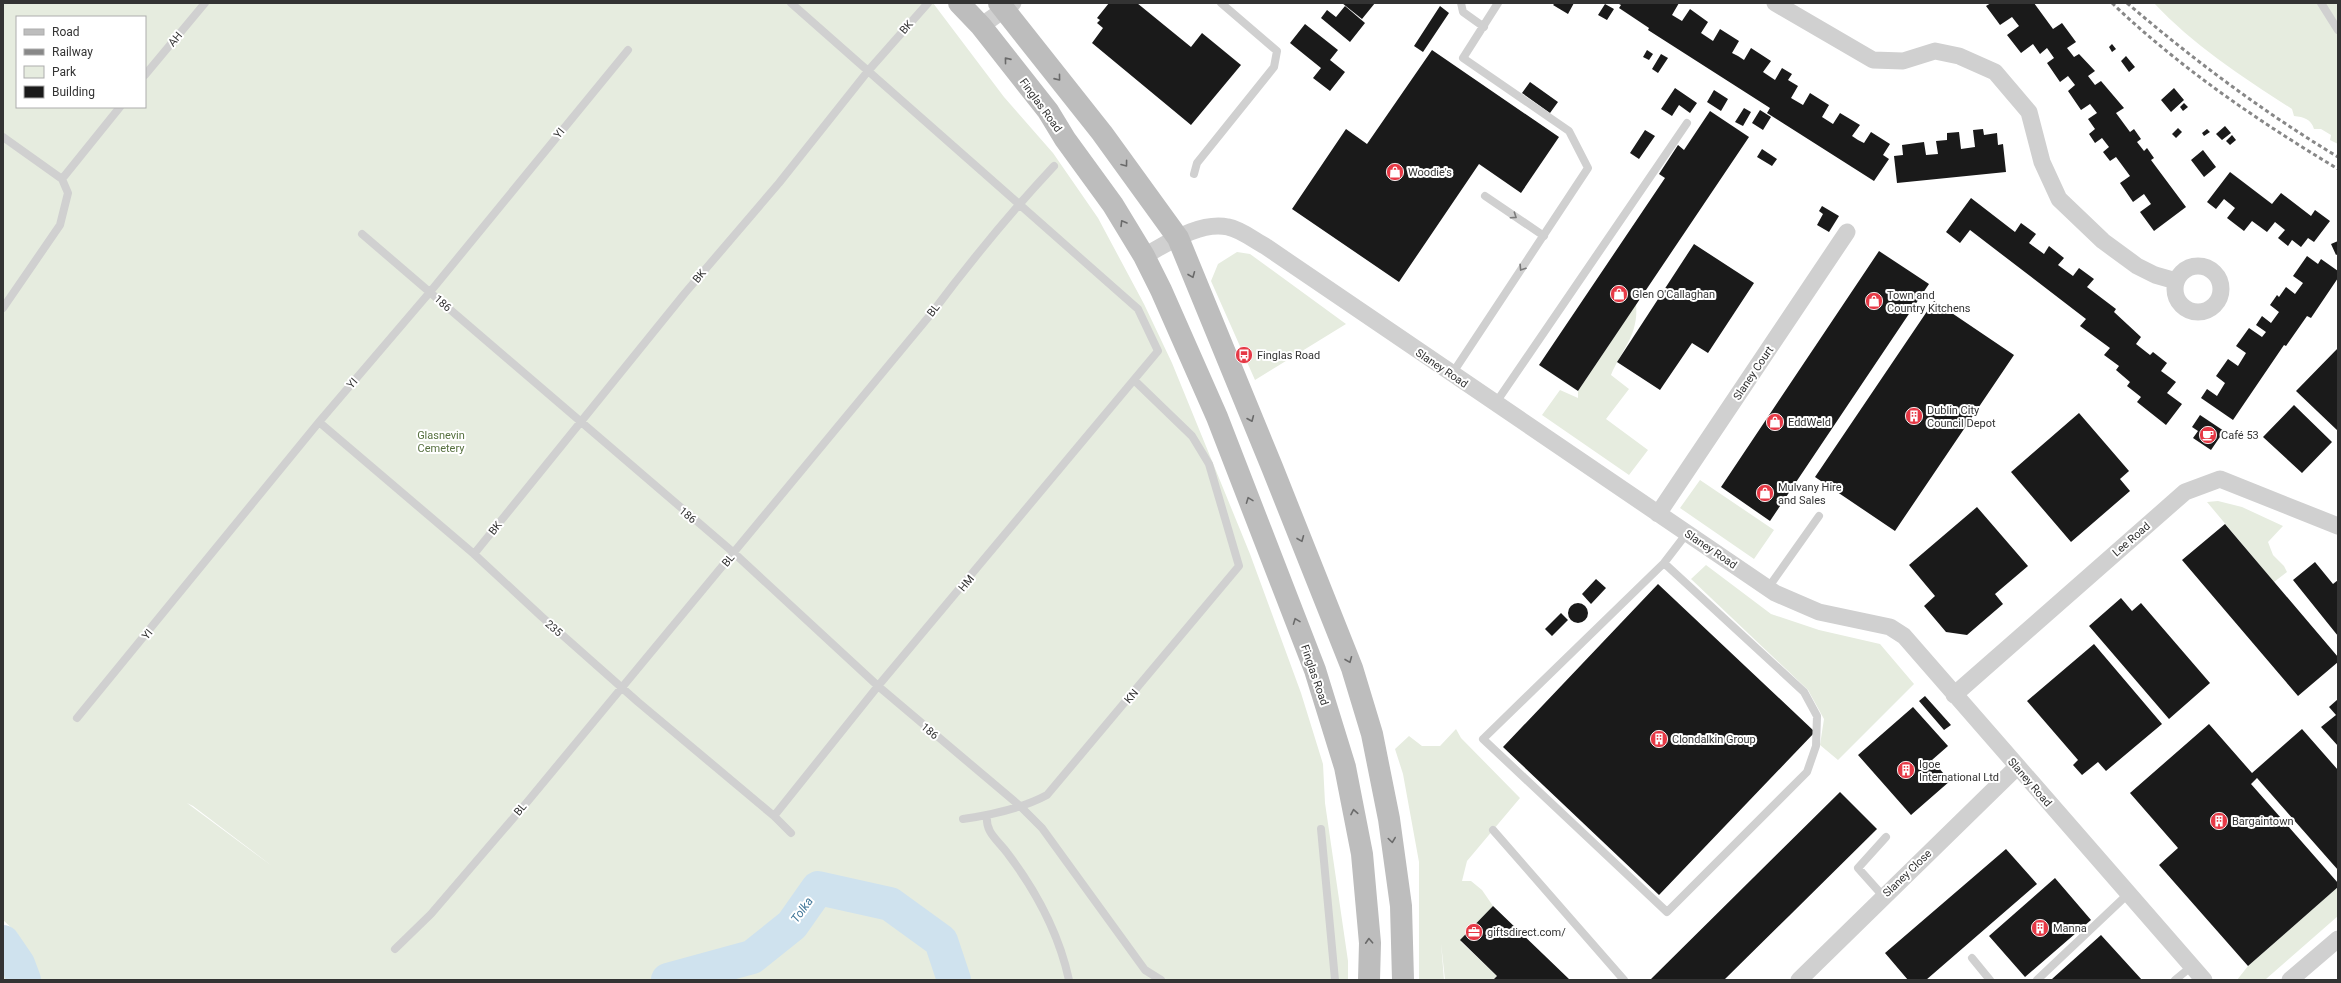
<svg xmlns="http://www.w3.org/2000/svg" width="2341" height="983" font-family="Roboto,sans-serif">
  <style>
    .green { fill: #e6ecdf; fill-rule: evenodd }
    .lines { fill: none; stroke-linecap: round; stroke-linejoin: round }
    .river { stroke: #cfe2ee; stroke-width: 34 }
    .building { fill: #1a1a1a }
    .service { stroke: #d0d0d0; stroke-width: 8 }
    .minor { stroke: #d0d0d0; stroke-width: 17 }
    .secondary { stroke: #bdbdbd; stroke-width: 22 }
    .rail { stroke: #888; stroke-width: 3; stroke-dasharray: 4 3; stroke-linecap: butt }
    .oneway { stroke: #6a6a6a }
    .oneway2 { stroke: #7a7a7a }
    .labels { text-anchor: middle; stroke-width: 4; stroke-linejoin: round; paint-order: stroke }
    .street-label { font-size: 11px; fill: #333; stroke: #fff }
    .poi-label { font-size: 11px; fill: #333; stroke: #fff; text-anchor: start }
    .park-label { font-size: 11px; fill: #56703f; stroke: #fff }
    .water-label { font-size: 12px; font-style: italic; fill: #3f7597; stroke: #fff }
  </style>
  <rect width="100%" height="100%" fill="#fff"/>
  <path class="green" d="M3,3H933L1004,97L1053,153L1098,218L1144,304L1172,363L1250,554L1301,693L1323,764L1325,803L1348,961V980H3V944L18,934L3,920ZM17,17H145V107H17ZM187,803L193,806L272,866Z
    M2154,3H2336L2338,6V144L2330,140L2331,135L2321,129H2314C2311,119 2304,117 2294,116L2292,109C2244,78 2193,45 2154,3Z
    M1237,252L1250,254L1346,324L1255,380L1211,281L1218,264Z
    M1636,304C1639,335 1622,349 1611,375L1629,389L1606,419L1648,450L1629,475L1542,415L1560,390L1578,398V391Z
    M1700,480L1774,530L1754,559L1680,508Z
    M2218,501L2242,507L2283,526L2268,542L2273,555L2284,566L2287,572L2274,582L2207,502Z
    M1706,565L1771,614L1819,630L1880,644L1914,684L1838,760L1820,745L1824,719L1808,690L1691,579Z
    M1456,729L1461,738L1520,798L1467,861L1462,881H1471L1482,890L1493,906L1461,942L1497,976L1493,980H1445L1441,943L1444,980H1419V862L1403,774L1395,749L1409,736L1422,746H1440Z
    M2338,887V916L2266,979L2237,980L2248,966Z"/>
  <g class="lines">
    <path class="river" d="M3,942L18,964L24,980
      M668,980L752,957L792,925L818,888L890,904L941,941L954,980"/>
  </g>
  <path class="building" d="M1109,3H1137L1191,47L1202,33L1241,65L1191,125L1092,43L1103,28L1097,23L1100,20L1097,18Z
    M1342,3H1375L1362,19Z
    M1555,3H1574L1568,14L1553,5Z
    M1617,3H1679L1672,15L1682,21L1690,9L1708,22L1701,33L1713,41L1720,29L1739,41L1732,53L1738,56L1744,60L1751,48L1771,61L1763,72L1775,80L1782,68L1792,74L1788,80L1798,86L1791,98L1803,105L1810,93L1829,105L1822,117L1833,124L1840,113L1860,125L1852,136L1858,140L1864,143L1871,132L1890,144L1883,155L1889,159L1874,181L1767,113L1770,108L1648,30L1649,28L1619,8L1621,5Z
    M1991,3H2034L2053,29L2062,23L2076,42L2067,48L2074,57L2079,54L2095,71L2088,76L2095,85L2101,81L2124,108L2116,113L2130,132L2134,129L2141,139L2137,142L2144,151L2147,148L2154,158L2151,160L2186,207L2154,231L2140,212L2151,204L2144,194L2133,202L2120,183L2130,176L2116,157L2110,161L2103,152L2109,147L2102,138L2095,143L2089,134L2095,129L2088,119L2097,113L2090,104L2081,110L2068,91L2075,85L2068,76L2060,82L2047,63L2054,58L2047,48L2040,54L2033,44L2021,53L2007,35L2019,26L2012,17L2000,25L1986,6Z
    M1605,4L1614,9L1607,20L1598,15Z
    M1345,6L1365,23L1350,42L1321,18L1327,10L1336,17Z
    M1440,6L1449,13L1423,52L1414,46Z
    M1305,24L1338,50L1330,60L1345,72L1330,91L1313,78L1321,68L1290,43Z
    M2112,44L2116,49L2112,52L2109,47Z
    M1432,50L1559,137L1521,193L1479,164L1399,282L1292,209L1346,129L1367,144Z
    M1647,50L1653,54L1649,60L1643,57Z
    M1661,54L1668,58L1658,73L1652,69Z
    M2126,56L2135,67L2129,72L2121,61Z
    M1530,82L1558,102L1550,113L1522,93Z
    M1675,88L1697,103L1690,113L1679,105L1672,116L1661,109Z
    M2174,88L2184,100L2171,112L2161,100Z
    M1714,90L1728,99L1721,111L1707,102Z
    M2184,103L2188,107L2183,111L2180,107Z
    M1744,108L1751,112L1743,126L1735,122Z
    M1760,110L1771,117L1763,130L1752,123Z
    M1710,111L1749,137L1578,391L1539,365L1665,178L1659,174L1678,145L1684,150Z
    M2225,126L2231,133L2222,140L2216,134Z
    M2178,128L2182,132L2176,138L2172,134Z
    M1983,129L1984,135L1997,133L1998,145L2003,144L2006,172L1897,183L1894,156L1903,155L1902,145L1924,142L1926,155L1938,154L1936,141L1947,140V133L1959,132L1961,149L1975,147L1973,130Z
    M2207,129L2210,132L2204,136L2202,133Z
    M1645,130L1655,136L1639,159L1630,153Z
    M2232,135L2236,140L2230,145L2226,141Z
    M1762,149L1777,159L1772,166L1757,157Z
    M2203,150L2216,167L2204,177L2191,160Z
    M2230,172L2272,204L2281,193L2311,216L2315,210L2330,221L2314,242L2308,238L2301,247L2292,240L2288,246L2278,238L2285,230L2275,222L2267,232L2252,221L2244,231L2227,218L2235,208L2224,199L2216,209L2207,202Z
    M1971,198L2015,232L2021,223L2036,234L2029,243L2044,254L2049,246L2064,258L2058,265L2073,276L2079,268L2094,279L2087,287L2116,309L2114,312L2141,337L2136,344L2150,355L2153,352L2167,363L2161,371L2176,382L2167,393L2182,404L2166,425L2137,402L2141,397L2127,386L2130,382L2116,370L2119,366L2104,355L2110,348L2080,326L2086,319L1970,230L1960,243L1946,232Z
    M1822,206L1839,216L1829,232L1817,225L1823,214L1819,211Z
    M2338,241V254L2336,255L2331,244Z
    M1694,244L1754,283L1708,353L1692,343L1660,390L1617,362Z
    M1879,251L1929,284L1770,521L1721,487Z
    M2307,256L2318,264L2321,259L2338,271V278L2311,318L2307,316L2286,346L2284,345L2233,420L2201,398L2207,389L2217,396L2225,383L2216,376L2228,359L2238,366L2246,353L2236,346L2249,328L2262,337L2266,332L2256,325L2262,316L2271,323L2279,312L2270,305L2277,295L2279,297L2286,287L2295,294L2303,283L2293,276Z
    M1934,301L2014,355L1895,531L1815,477Z
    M2338,348V431L2296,391Z
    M2294,405L2332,442L2302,473L2263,437Z
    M2079,413L2129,471L2120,479L2130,491L2071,542L2011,472Z
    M2200,415L2224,431L2211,450L2193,438L2198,431L2192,427Z
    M1977,507L2028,566L1995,594L2003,604L1967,635L1946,632L1924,606L1935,596L1909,565Z
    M2225,524L2338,657V662L2298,696L2182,560Z
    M2315,562L2333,584L2338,580V636L2293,580Z
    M1596,579L1606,588L1591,604L1582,594Z
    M1658,584L1815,732L1659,895L1503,747Z
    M2121,598L2132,611L2141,603L2210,683L2169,719L2089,626Z
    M1568 613a10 10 0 1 1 20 0a10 10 0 1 1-20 0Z
    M1561,613L1568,620L1552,636L1545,629Z
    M2094,644L2162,724L2106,771L2098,762L2082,775L2073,765L2078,760L2027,701Z
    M1925,696L1951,725L1944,730L1919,701Z
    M2338,699V746L2321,727L2336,715L2329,707Z
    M1913,707L1948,746L1932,760L1950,781L1911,815L1858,755Z
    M2209,724L2252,773L2302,729L2338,770V870L2257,778L2251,784L2338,883V887L2248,966L2159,865L2178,848L2130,793Z
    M1840,792L1877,829L1789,916L1724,980H1650Z
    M2006,849L2037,884L1926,980H1908L1885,953Z
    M2055,878L2091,920L2025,977L1989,936Z
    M1493,906L1570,980H1493L1497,976L1460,940Z
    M2101,935L2142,980H2053L2052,979Z"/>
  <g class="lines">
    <path class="service" d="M1461,3L1463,12L1484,27
      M2321,3L2338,30
      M145,75L205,3
      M3,137L62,179L68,193L60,225L3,308
      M1194,174L1197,163L1274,67L1277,51L1221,3
      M62,179L120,107
      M1485,196L1544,236
      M362,234L734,553L878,686L1020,806L1042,828L1145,970L1161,980
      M1452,374L1588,168L1569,131L1463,58L1498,3
      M1495,404L1687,123
      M319,422L474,554L542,617L638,702L774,816L791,833
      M474,554L685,293L779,183L868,71L928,3
      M1664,563L1804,692L1817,716L1816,746L1807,772L1667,912L1483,739L1664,563L1687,533
      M1768,588L1819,516
      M77,718L319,422L430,292L628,50
      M987,815C985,833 998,840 1008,854C1036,891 1059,934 1069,980
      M774,816L878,686L1158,351L1138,309L791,3
      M963,819C991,815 1021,809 1047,795L1239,566L1209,464L1192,436L1134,380
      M1321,829L1335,980
      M1493,830L1624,980
      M1883,896L1858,868L1886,837
      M395,949L431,914L528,801L931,314C970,262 1010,213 1054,166
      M1972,958L1990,980
      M2037,980L2128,894
      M2175,980L2192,966"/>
    <path class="minor" d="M1775,3L1873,60L1903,61L1935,51L1959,56L1995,72L2029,112L2042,162L2059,199L2103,241L2137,266L2155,275L2176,281
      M981,26L1013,3
      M1144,256C1168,243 1200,221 1228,227C1240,229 1254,240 1265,246L1775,593L1819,612L1890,627L1904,636L2204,980
      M2175 289a23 23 0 1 1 46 0a23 23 0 1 1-46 0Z
      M1658,514L1847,232
      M1954,695L2185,492L2220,479L2338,526
      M1799,980L2016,768
      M2290,980L2338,939"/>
    <path class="secondary" d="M959,3L981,26L1048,111L1065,139L1113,205L1144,256L1161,290L1217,417L1315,670L1345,767L1362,854L1370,943L1369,980
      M999,3L1102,133L1178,238L1272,467L1352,668L1372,734L1389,819L1401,906L1403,980"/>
    <path class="rail" d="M2112,3C2180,68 2258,121 2338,169
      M2127,3C2195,61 2262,111 2338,157"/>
  </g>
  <defs><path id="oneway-chevron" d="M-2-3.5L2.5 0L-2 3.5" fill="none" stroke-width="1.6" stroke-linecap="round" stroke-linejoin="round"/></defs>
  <g class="oneway">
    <use href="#oneway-chevron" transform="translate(1007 60) rotate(-129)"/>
    <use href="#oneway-chevron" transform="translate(1058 78) rotate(51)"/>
    <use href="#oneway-chevron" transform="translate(1125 164) rotate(53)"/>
    <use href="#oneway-chevron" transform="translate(1123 223) rotate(-121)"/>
    <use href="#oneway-chevron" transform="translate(1192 275) rotate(68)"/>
    <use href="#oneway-chevron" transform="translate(1251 419) rotate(67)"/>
    <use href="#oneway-chevron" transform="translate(1249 500) rotate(-111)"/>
    <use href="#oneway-chevron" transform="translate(1301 539) rotate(68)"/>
    <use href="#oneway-chevron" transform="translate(1296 621) rotate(-111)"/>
    <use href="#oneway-chevron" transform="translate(1349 660) rotate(68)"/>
    <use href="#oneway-chevron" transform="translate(1354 812) rotate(-101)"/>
    <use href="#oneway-chevron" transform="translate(1392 840) rotate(82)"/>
    <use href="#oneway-chevron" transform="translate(1369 941) rotate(-93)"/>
  </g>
  <g class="oneway2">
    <use href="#oneway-chevron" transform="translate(1514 216) rotate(34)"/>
    <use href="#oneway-chevron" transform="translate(1522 268) rotate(123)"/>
  </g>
  <defs>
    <symbol id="shop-disc" viewBox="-11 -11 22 22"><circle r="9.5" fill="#e63946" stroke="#fff"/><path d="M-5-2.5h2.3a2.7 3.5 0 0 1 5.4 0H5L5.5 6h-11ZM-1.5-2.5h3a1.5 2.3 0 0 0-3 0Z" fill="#fff"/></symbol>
    <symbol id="bus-disc" viewBox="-11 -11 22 22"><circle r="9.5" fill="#e63946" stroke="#fff"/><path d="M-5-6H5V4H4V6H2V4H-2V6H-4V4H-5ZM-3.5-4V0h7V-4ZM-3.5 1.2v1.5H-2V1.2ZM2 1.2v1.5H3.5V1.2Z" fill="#fff"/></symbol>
    <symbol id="building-disc" viewBox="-11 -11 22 22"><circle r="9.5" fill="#e63946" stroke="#fff"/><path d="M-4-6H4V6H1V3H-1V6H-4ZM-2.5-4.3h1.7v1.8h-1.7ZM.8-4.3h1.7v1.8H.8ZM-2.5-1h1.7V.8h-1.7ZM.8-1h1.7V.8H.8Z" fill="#fff"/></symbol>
    <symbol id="cafe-disc" viewBox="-11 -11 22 22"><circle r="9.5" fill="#e63946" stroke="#fff"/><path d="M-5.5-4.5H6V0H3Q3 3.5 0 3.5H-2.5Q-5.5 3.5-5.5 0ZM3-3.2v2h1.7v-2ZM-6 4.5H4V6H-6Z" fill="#fff"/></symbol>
    <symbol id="office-disc" viewBox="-11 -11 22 22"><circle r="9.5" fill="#e63946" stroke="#fff"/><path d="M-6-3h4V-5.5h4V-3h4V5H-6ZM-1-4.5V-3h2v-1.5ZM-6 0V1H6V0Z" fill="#fff"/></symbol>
  </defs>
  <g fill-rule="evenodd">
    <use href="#shop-disc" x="1385" y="162" width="20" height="20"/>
    <use href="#shop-disc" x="1609" y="284" width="20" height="20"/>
    <use href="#shop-disc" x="1864" y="291" width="20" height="20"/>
    <use href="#bus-disc" x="1234" y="345" width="20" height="20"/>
    <use href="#building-disc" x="1904" y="406" width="20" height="20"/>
    <use href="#shop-disc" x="1765" y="412" width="20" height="20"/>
    <use href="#cafe-disc" x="2198" y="425" width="20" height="20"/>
    <use href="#shop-disc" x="1755" y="483" width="20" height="20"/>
    <use href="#building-disc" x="1649" y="729" width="20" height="20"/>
    <use href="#building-disc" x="1896" y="760" width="20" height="20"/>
    <use href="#building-disc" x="2209" y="811" width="20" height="20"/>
    <use href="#building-disc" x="2030" y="918" width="20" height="20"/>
    <use href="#office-disc" x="1464" y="922" width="20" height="20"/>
  </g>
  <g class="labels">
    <g class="street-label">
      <text transform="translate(906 27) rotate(-49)" y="4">BK</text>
      <text transform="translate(175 39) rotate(-50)" y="4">AH</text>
      <text transform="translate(1041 105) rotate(54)" y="4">Finglas Road</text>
      <text transform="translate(559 133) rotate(-51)" y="4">YI</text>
      <text transform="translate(699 276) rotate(-50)" y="4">BK</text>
      <text transform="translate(443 303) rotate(42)" y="4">186</text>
      <text transform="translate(933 310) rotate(-52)" y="4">BL</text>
      <text transform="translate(1442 368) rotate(34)" y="4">Slaney Road</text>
      <text transform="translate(1753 373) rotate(-56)" y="4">Slaney Court</text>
      <text transform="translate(352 383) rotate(-49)" y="4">YI</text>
      <text transform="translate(688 515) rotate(40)" y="4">186</text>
      <text transform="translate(495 528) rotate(-51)" y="4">BK</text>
      <text transform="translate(2131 539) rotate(-41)" y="4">Lee Road</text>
      <text transform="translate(1711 549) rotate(34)" y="4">Slaney Road</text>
      <text transform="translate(728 560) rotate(-50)" y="4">BL</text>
      <text transform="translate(966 583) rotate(-50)" y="4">HM</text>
      <text transform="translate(554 628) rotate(41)" y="4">235</text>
      <text transform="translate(147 634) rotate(-50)" y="4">YI</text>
      <text transform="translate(1315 675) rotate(71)" y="4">Finglas Road</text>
      <text transform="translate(1131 696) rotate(-49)" y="4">KN</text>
      <text transform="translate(930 731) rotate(40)" y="4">186</text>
      <text transform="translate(2030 782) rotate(49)" y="4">Slaney Road</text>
      <text transform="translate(520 809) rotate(-50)" y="4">BL</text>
      <text transform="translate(1907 873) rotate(-44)" y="4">Slaney Close</text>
    </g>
    <g class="poi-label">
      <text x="1408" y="176">Woodie's</text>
      <text x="1632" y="298">Glen O'Callaghan</text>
      <text x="1887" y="299">Town and<tspan x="1887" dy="13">Country Kitchens</tspan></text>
      <text x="1257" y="359">Finglas Road</text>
      <text x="1927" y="414">Dublin City<tspan x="1927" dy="13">Council Depot</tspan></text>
      <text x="1788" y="426">EddWeld</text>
      <text x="2221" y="439">Café 53</text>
      <text x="1778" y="491">Mulvany Hire<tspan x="1778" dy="13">and Sales</tspan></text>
      <text x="1672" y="743">Clondalkin Group</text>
      <text x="1919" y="768">Igoe<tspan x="1919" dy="13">International Ltd</tspan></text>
      <text x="2232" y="825">Bargaintown</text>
      <text x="2053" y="932">Manna</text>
      <text x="1487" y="936">giftsdirect.com/</text>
    </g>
    <g class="park-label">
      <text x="441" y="439">Glasnevin<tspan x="441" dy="13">Cemetery</tspan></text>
    </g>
    <g class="water-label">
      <text transform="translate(802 910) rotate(-54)" y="4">Tolka</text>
    </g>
  </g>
  <rect width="2341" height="983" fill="none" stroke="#333333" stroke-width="8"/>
  <rect x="16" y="16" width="130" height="92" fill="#ffffff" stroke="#adadad"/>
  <rect x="24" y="29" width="20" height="6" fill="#bdbdbd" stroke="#adadad"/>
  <text x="52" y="36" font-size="12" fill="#333333">Road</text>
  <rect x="24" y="49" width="20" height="6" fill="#888888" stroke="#adadad"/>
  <text x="52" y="56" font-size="12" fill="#333333">Railway</text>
  <rect x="24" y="66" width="20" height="12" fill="#e6ecdf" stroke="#adadad"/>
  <text x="52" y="76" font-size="12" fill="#333333">Park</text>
  <rect x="24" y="86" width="20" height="12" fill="#1a1a1a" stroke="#adadad"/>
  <text x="52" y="96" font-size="12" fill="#333333">Building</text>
</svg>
